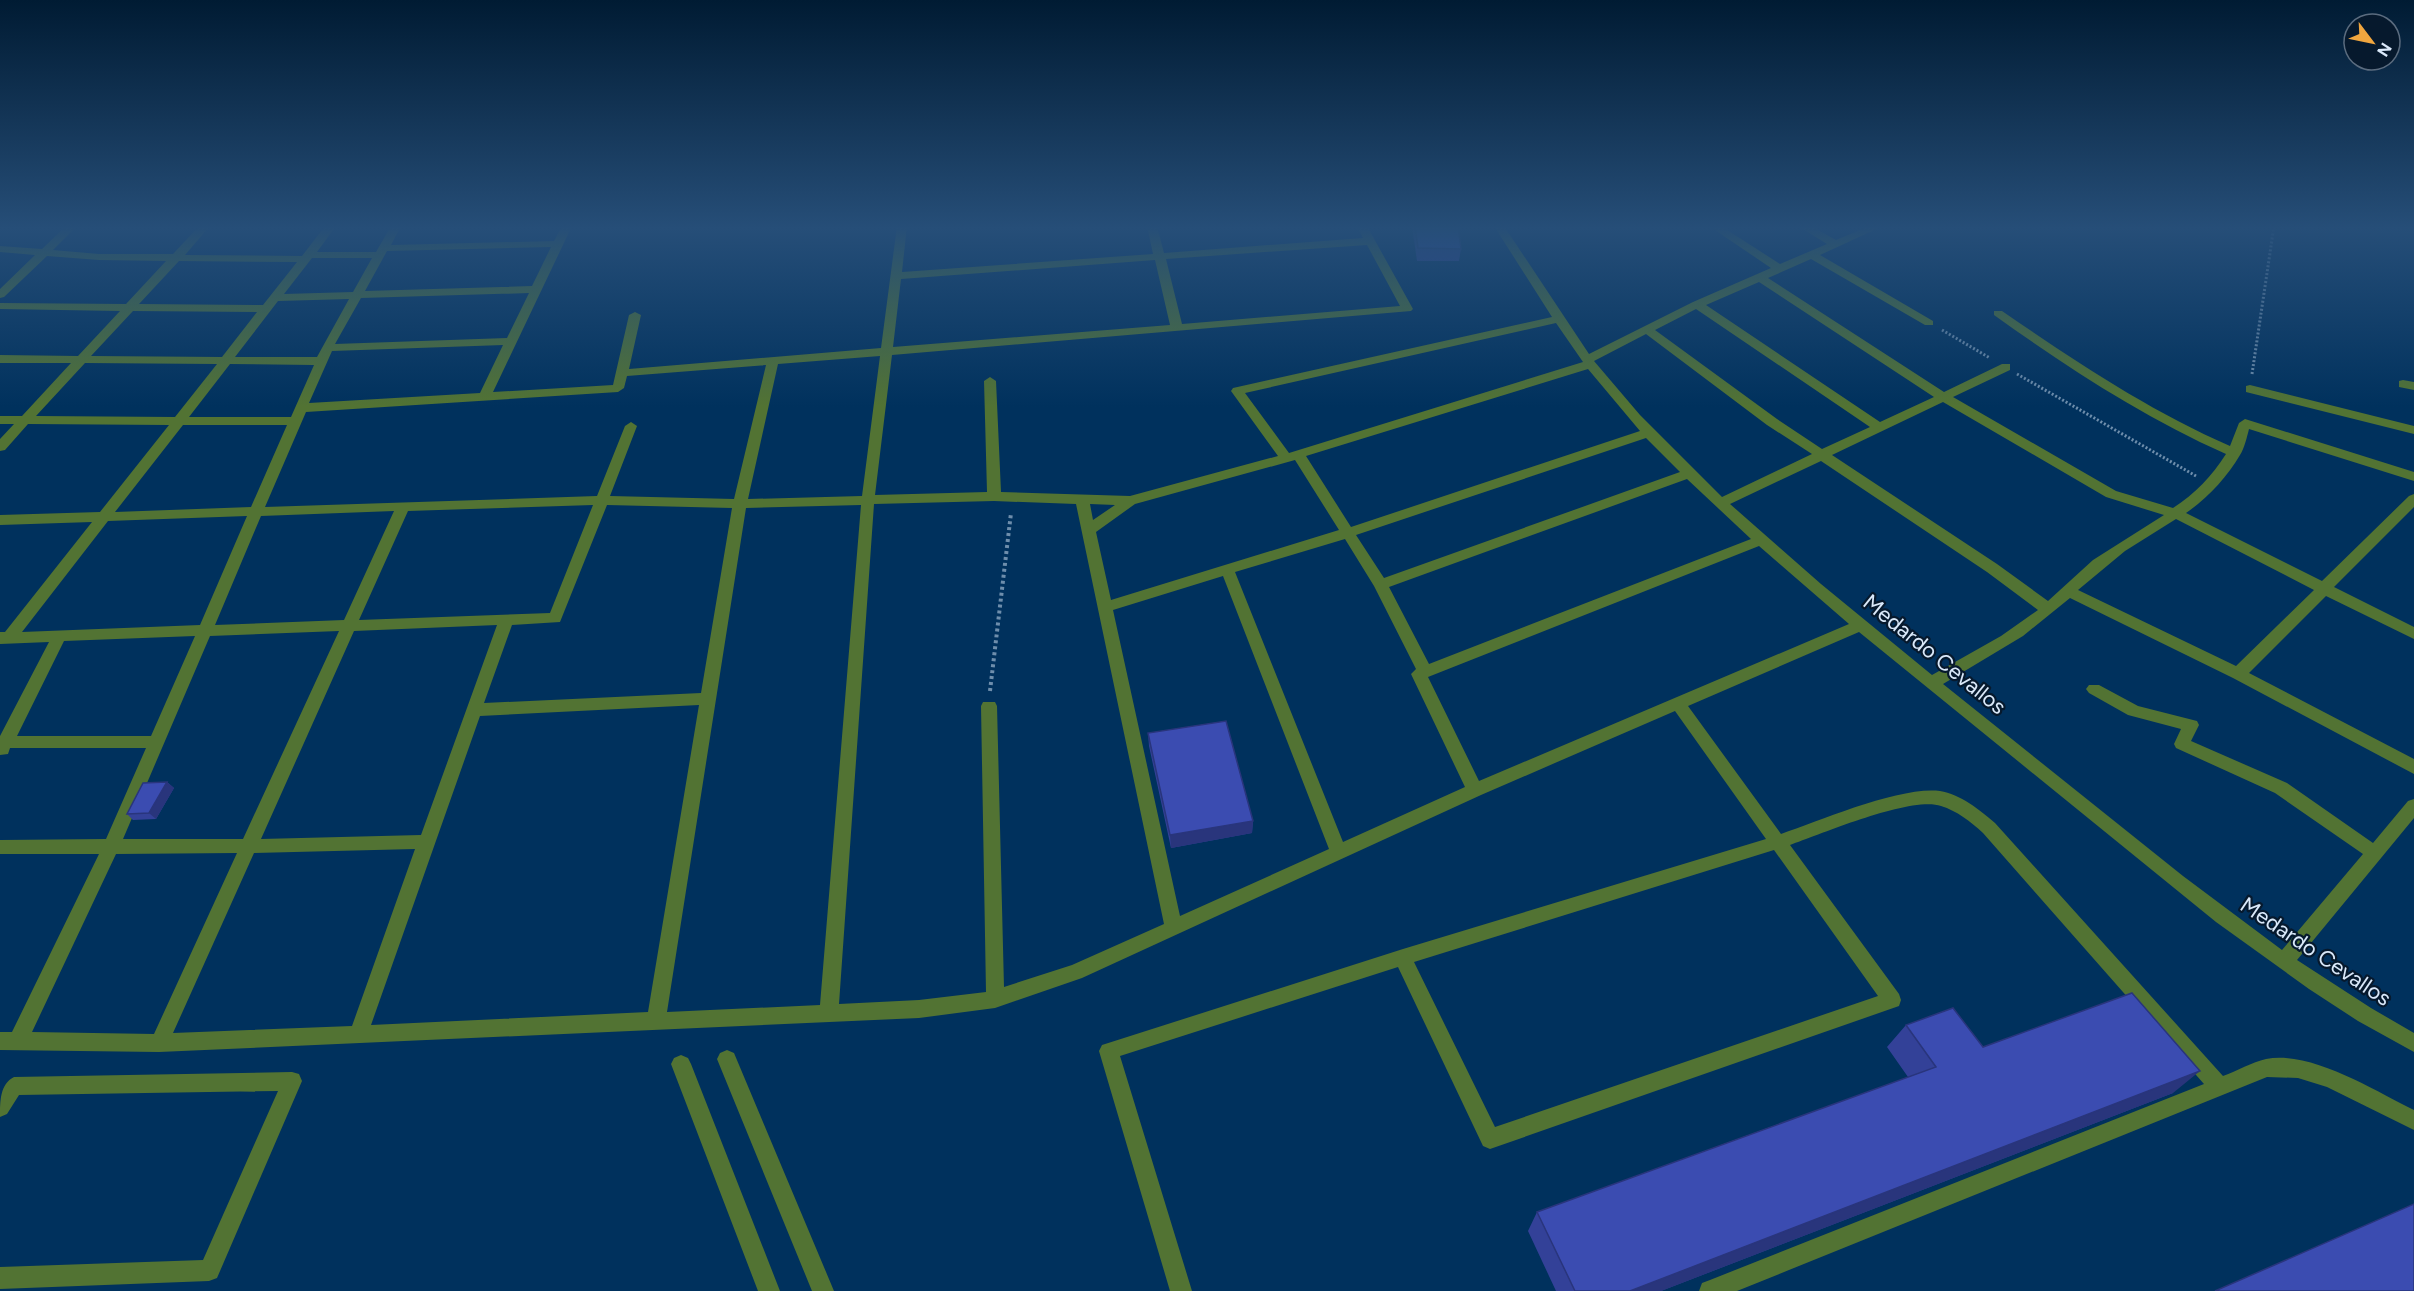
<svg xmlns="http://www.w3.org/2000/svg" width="2414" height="1291" font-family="Figtree,sans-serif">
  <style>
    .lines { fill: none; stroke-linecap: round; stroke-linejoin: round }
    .path-far1 { stroke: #6e8eac; stroke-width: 3; stroke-dasharray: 2 2; stroke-linecap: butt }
    .path { stroke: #6e8eac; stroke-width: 4; stroke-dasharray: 3 3; stroke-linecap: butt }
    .minor { fill: #527333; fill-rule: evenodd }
    .wall { fill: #334198 }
    .shaded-wall { fill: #29357c }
    .building { fill: #3b4cb1; stroke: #29357c; stroke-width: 1.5 }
    .labels { text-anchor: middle; stroke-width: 4.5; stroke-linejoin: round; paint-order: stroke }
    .street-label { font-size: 22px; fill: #dae9fa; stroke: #06192d }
  </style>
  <rect width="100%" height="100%" fill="#00315d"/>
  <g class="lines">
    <path class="path-far1" d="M1942,330L1990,358
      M2017,374L2196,476
      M2252,374L2274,226"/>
    <path class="path" d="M990,691L1011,513"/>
    <path class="minor" d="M66,226H77L53,250L99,254H173L199,226H210L185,255L302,256L325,226H336L317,252H376L391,226H401L391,245L554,241L562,226H572L493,392L613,385L629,315L635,312L641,315L629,369L881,348L897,226H907L902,272L1153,254L1147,226H1157L1164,253L1363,238L1357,226H1367L1413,309L1411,311L892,355L875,495L987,492L984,381L990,377L996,381L1001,492L1130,496L1278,456L1231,391L1233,388L1552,317L1494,226H1504L1589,354L1693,302L1771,268L1709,226H1721L1780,264L1827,244L1798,226H1811L1836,240L1869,226H1883L1820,255L1933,321V325H1925L1811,259L1768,278L1944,392L2002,364H2010V370L1953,397L2116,491L2173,508C2195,494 2212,476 2226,454C2143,417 2068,368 1994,315V311H2002C2075,361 2148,410 2230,446L2239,423L2245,419L2414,472V481L2249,429C2247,437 2244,449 2240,455C2227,477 2208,498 2186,513L2322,581L2409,496L2414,494V507L2334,587L2414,627V639L2326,596L2249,673L2414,759V774L2233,678L2070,598L2023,636L1943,684L2183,876L2282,950L2363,854L2275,793L2176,748L2174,744L2181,729L2128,715L2089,693L2086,689L2089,685H2099L2138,706L2197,721L2199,725L2191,741L2287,783L2373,843L2408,801L2414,799V818L2297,960L2371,1008L2414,1033V1052L2358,1021L2309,989L2216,922L1859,632L1688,706L1781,834C1821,820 1901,786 1940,791C1960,794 1980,810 1995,823L2223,1076C2237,1071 2252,1062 2266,1059C2311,1050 2375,1091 2414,1110V1130L2327,1087L2298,1078L2267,1077L1737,1291H1699L1702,1283L1710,1280L2204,1084L1983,833C1970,821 1957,811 1941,806C1910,796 1822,834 1790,845L1899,994L1901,1000L1899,1006L1490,1149L1483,1146L1398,967L1120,1056L1192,1291H1170L1099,1051L1102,1045L1403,949L1766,839L1675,711L1481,795L1082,978L995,1008L919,1018L159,1052L0,1050V1032H12L99,854H0V840L106,839L146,748H10L8,754L0,755V736L49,642L0,644V632H5L92,522L0,525V515L100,512L169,425L28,424L5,450L0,451V439L14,424H0V416H22L71,363H0V355L78,356L120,311L0,309V303L126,304L166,261L99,260L47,256L4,297L0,298V289L35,255L0,252V246L42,249ZM1367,245L1400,306L1182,324L1166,259ZM551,247L532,286L365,291L387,251ZM312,258H372L353,292L284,294ZM1155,260L1170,325L893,347L901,279ZM179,261L297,262L263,305L139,304ZM1759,282L1934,397L1880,422L1706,305ZM529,293L507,338L335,344L361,298ZM349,299L317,357H235L278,301ZM1696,309L1870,427L1822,449L1777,419L1655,330ZM133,311L257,312L222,357L91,356ZM1556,323L1583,362L1289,453L1245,393ZM1646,334L1767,425L1812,454L1722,497L1640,415L1594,361ZM503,345L480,393L309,403L332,351ZM880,356L862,496L748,499L778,364ZM85,363L217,364L175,417L36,416ZM230,364L314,365L291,417H189ZM766,365L734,499L610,496L637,426L631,422L625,426L597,496L265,507L306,412L618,392L624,388L627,376ZM1588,369L1640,431L1351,527L1306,456ZM1943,402L2106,497L2164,515L2093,560L2048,601L1997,564L1832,455ZM183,425H287L251,507L115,512ZM1646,438L1680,472L1384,578L1356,535ZM1295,460L1339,530L1111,600L1096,532L1135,504ZM1821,461L1987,572L2038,610L2001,636L1932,675L1821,584L1730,504ZM1687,479L1751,539L1429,664L1389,587ZM994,501L1076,504L1164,924L1072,965L1004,987L997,706L995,702H983L981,706L986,992L919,1000L839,1004L874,504ZM1090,504L1115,505L1093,520ZM593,505L550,613L359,620L408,511ZM607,505L732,508L701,693L484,703L512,625L560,622ZM861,505L820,1005L667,1012L746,508ZM394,511L344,620L215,625L261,516ZM247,516L200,625L22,632L108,521ZM2176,519L2314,590L2236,666L2078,590L2125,551ZM1345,539L1374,586L1416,669L1411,674L1465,787L1343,842L1235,572ZM1759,546L1849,624L1479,781L1428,677ZM1223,576L1329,849L1180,916L1113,610ZM497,625L421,835L261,839L354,631ZM339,631L243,839H123L210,636ZM195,636L151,736H17L64,641ZM699,705L648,1012L371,1025L480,716ZM415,849L352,1026L173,1033L254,853ZM1774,850L1878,996L1495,1127L1414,962ZM237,853L154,1034L32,1032L116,854Z
      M2403,380L2414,382V390L2399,387V381Z
      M2250,385L2414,426V434L2246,392V386Z
      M727,1050L734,1053L834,1291H812L717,1059L720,1053Z
      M681,1055L688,1058L691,1064L780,1291H758L671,1064L674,1058Z
      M292,1072L299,1074L302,1081L217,1278L209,1281L0,1289V1267L203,1260L278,1091L19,1095L7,1114L0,1117C0,1101 0,1084 14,1077Z"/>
  </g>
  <path class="wall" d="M1412,226H1458L1461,249L1459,261H1417Z
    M1148,733L1253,821L1252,833L1171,848L1149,746Z
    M167,782L174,788L156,819L133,820L127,814Z
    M1906,1025L1983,1047L2173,1093L1661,1291H1556L1528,1231L1537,1212L1908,1077L1887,1047Z"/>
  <path class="shaded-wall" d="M167,782L174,788L156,819L149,813Z
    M1253,821L1252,833L1171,848L1170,835Z
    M2200,1071L2173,1093L1661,1291H1630Z"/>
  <path class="building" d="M1415,226H1458L1461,249L1418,248Z
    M1226,721L1253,821L1170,835L1148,733Z
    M167,782L149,813L127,814L143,783Z
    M2132,993L2200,1071L1630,1291H1575L1537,1212L1936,1067L1906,1025L1953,1008L1983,1047Z
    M2414,1204V1291H2215Z"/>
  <linearGradient id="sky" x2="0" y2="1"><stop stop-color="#001b33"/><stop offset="0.56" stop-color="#264e78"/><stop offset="1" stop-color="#264e78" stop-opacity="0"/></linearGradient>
  <rect width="2414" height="407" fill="url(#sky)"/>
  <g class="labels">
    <g class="street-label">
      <text transform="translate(1935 654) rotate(39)" y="8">Medardo Cevallos</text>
      <text transform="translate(2316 951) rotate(34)" y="8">Medardo Cevallos</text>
    </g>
  </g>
  <g transform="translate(2372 42) rotate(122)"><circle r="28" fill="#06192d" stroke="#5b6c7f" stroke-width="1.5"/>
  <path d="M0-4.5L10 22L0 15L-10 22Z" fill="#f0a63f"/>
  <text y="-9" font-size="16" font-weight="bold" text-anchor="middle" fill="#dae9fa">N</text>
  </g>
</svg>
